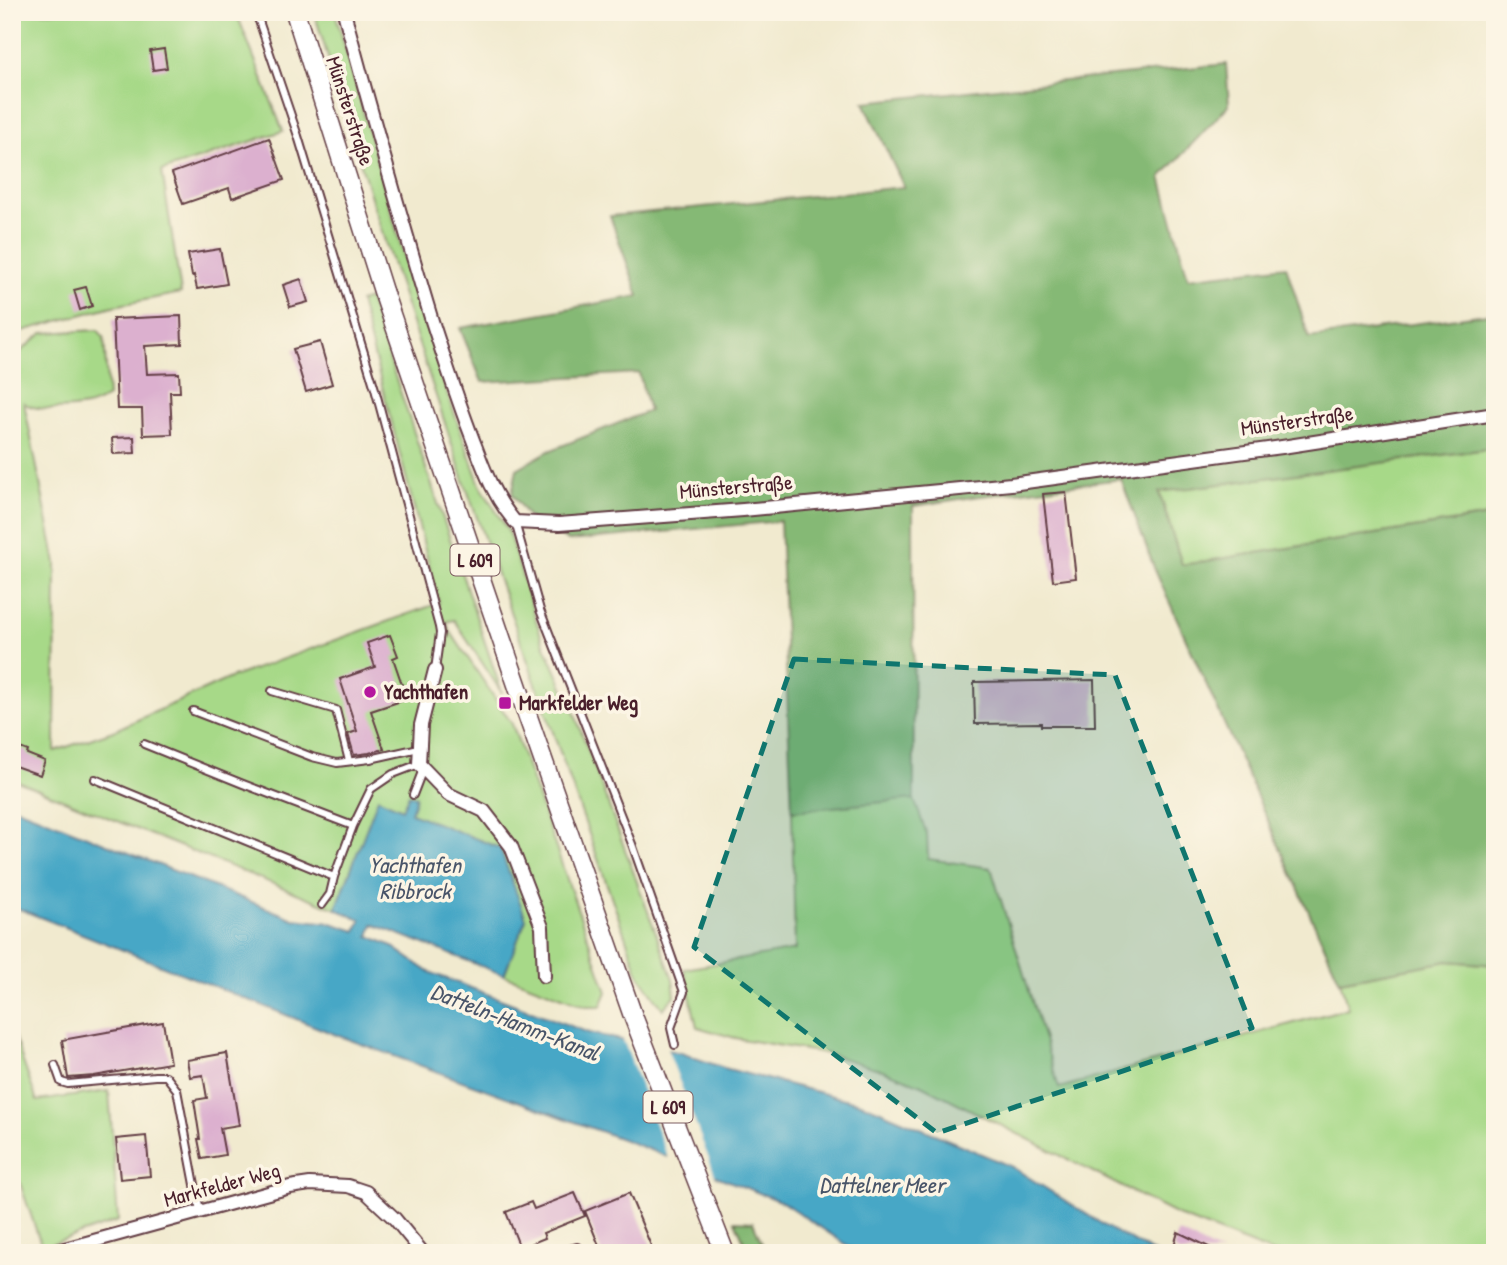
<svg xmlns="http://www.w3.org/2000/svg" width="1507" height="1265" font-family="'Patrick Hand',sans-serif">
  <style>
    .green { fill: #a7d988; stroke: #787c5a; stroke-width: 2 }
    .forest { fill: #85b974; stroke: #686c50; stroke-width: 2 }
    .water { fill: #47a7c6; stroke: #486378; stroke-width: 2 }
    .pier { fill: #f1eacf }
    .building { fill: #dcb0cf }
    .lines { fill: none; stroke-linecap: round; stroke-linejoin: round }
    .lane-casing { stroke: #633d44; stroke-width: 10 }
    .street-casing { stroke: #633d44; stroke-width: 16 }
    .primary-casing { stroke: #633d44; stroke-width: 21 }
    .lane { stroke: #fff; stroke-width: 6 }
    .street { stroke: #fff; stroke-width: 12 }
    .primary { stroke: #fff; stroke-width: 18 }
    .marked { fill: #0f766e; fill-opacity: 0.2; stroke: #0f766e; stroke-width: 5; stroke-dasharray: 14 9; stroke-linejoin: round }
    .poi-dot { fill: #b5179e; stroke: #fcf5e5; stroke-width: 2.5 }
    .labels { text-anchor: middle; stroke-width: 7; stroke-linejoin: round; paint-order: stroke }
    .shield { fill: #fcf5e5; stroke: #7f5f63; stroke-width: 2 }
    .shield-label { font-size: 19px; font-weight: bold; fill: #4a1f2b }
    .street-label { font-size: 21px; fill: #4a1f2b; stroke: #fcf5e5 }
    .poi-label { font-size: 21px; font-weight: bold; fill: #4a1f2b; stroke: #fcf5e5; text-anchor: start }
    .water-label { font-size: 23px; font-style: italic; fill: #495569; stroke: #fcf5e5 }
  </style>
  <rect width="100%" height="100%" fill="#fcf5e5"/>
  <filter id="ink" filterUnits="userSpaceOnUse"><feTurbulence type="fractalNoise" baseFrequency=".0143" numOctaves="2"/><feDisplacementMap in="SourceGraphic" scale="14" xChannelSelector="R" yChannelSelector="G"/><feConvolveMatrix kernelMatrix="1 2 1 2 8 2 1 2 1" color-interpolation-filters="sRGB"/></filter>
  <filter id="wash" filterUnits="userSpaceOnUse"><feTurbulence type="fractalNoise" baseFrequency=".00686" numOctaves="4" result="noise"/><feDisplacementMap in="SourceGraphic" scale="28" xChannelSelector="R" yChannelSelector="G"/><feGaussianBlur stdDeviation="1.57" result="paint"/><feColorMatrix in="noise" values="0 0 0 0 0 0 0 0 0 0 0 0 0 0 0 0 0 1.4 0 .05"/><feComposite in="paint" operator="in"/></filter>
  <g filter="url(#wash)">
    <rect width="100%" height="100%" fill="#f1eacf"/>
    <path class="green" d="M12,12H236L283,131L162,171L181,293L109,307L12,334Z
      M314,12H335L400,243L444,384L480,485L508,531L542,639L574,712L673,979L675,996L663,1009L639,975L465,484L379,223Z
      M369,299L502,693L454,620L446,622L450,631L512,724L607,992L601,1006H586L504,975L526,919L410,813L416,797L403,809L378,799L336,909L12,779V347L16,362L21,351L43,333L98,330L104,338L108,397C101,400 94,405 86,406C71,409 35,412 24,403L56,563L55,751L113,731L230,678L439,603L360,302Z
      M1495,448V515L1182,565L1159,491Z
      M914,799L927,835L928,859L991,868L1059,1088L1348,1008L1340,981L1448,961L1495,965V1253H1273L1181,1217L922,1085L885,1071L829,1054L735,1038L697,1027L684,969L795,950L792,811Z
      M12,1031L37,1101L109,1091L118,1221L42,1247L12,1160Z"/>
    <path class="forest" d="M1226,64L1229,105L1161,177L1188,278L1286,266L1309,338L1495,313V448L1159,492L1182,565L1495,515V965L1448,961L1340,981L1155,570L1121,479L973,497L913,506L914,799L792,811L780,521L568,541L529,518L512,494L517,469L549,451L649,411L639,373L482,382L460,328L639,296L610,216L904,187L864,102Z
      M735,1221L753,1222L766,1253H749Z"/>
    <path class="water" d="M409,794L416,796L411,813L500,848L526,919L504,975L373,924L369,936L390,945L429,972L589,1033L681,1053L724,1068L864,1104L1012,1167L1113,1231L1155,1253H859L782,1202L627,1141L334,1034L12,906V806L294,919L331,923L356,931L361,920L336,909L378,798L402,809Z"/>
    <path class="pier" d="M622,1037L666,1046L717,1180L669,1161Z"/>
    <g id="blocks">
      <path class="building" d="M164,49L167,68L153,70L150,51Z
        M269,138L284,180L232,198L229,188L183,204L172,173Z
        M220,249L227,284L197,289L194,275L192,276L188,254Z
        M301,279L308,302L290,307L283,285Z
        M86,287L92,306L80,310L74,290Z
        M181,316L182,344L145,346L147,374L179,373L180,392H170L172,434L143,435L142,409H117L113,319Z
        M320,342L332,384L306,392L293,349Z
        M134,437L135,453L113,454L112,438Z
        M1066,492L1076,578L1053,581L1043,494Z
        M390,635L398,656L393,658L407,699L371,711L384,749L369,753L354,755L348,734L357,731L340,679L375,667L367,643Z
        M1094,680L1095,726H1041V723L975,724L974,682Z
        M12,745L28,751L27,754L45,761L40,775L12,765Z
        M163,1022L170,1063L94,1076L68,1078L62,1040Z
        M227,1053L239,1125L220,1128L225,1155L202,1159L198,1139H200L194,1100L207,1098L203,1075L190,1077L187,1060Z
        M146,1136L150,1176L120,1179L116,1139Z
        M575,1193L585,1216L543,1233L545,1238L520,1248L506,1212L531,1202L534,1209Z
        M629,1193L654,1253H602L585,1211Z
        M1178,1232L1221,1253H1181L1173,1249Z"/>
    </g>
  </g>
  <g filter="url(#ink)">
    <use href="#blocks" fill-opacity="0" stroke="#633d44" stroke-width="2"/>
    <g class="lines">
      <defs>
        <path id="lane" d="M254,12L259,21L298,136L375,389L439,627L440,633L435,670
          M515,522L540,610L632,844L684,992L671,1028L675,1045
          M272,691L336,710L349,761
          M193,711L312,757L337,763L370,759L419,748
          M144,744L243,784L353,826
          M95,779L334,877
          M413,795L423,769
          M322,905L330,894L334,877L353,826L371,789L393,774L419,764
          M55,1065L61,1082L68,1084L155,1076H166L177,1090L200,1211
          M554,1253L577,1247L589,1253"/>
        <path id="street" d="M344,12C372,116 401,218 432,321C444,358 456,395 470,432C483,466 491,493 515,522L559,524L743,510L1011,484L1282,447L1495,414
          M435,670L421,725L419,764L448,794L484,811L511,846L542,927L544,976
          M50,1253L290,1187L310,1184L348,1186L366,1192L395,1219L423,1253"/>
        <path id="primary" d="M295,12L383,291L528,717L633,1016L725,1253"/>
      </defs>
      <use href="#lane" class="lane-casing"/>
      <use href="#street" class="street-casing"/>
      <use href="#primary" class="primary-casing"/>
      <use href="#lane" class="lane"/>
      <use href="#street" class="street"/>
      <use href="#primary" class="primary"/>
    </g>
  </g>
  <path class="marked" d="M794,659L1115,675L1252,1028L937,1133L694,947Z"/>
  <g class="poi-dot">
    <circle cx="370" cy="692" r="7"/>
    <rect x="498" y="696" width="14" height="14" rx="3.5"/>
  </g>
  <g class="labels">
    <g class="shield">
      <rect x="450.5" y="544.5" width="49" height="31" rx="5"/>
      <rect x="643.5" y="1091.5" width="49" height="31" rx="5"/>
    </g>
    <g class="shield-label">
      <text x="475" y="567">L 609</text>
      <text x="668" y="1114">L 609</text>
    </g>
    <g class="street-label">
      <text transform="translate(350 111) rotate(72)" y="7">Münsterstraße</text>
      <text transform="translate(1297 421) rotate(-8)" y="7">Münsterstraße</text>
      <text transform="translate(736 487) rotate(-5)" y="7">Münsterstraße</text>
      <text transform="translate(222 1185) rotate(-15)" y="7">Markfelder Weg</text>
    </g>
    <g class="poi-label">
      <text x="384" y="699">Yachthafen</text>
      <text x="519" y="710">Markfelder Weg</text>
    </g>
    <g class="water-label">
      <text x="415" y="873">Yachthafen<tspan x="415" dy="26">Ribbrock</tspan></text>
      <text transform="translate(515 1022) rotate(21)" y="8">Datteln-Hamm-Kanal</text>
      <text x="882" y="1193">Dattelner Meer</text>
    </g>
  </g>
  <rect width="1507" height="1265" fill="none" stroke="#fcf5e5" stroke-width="42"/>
</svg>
